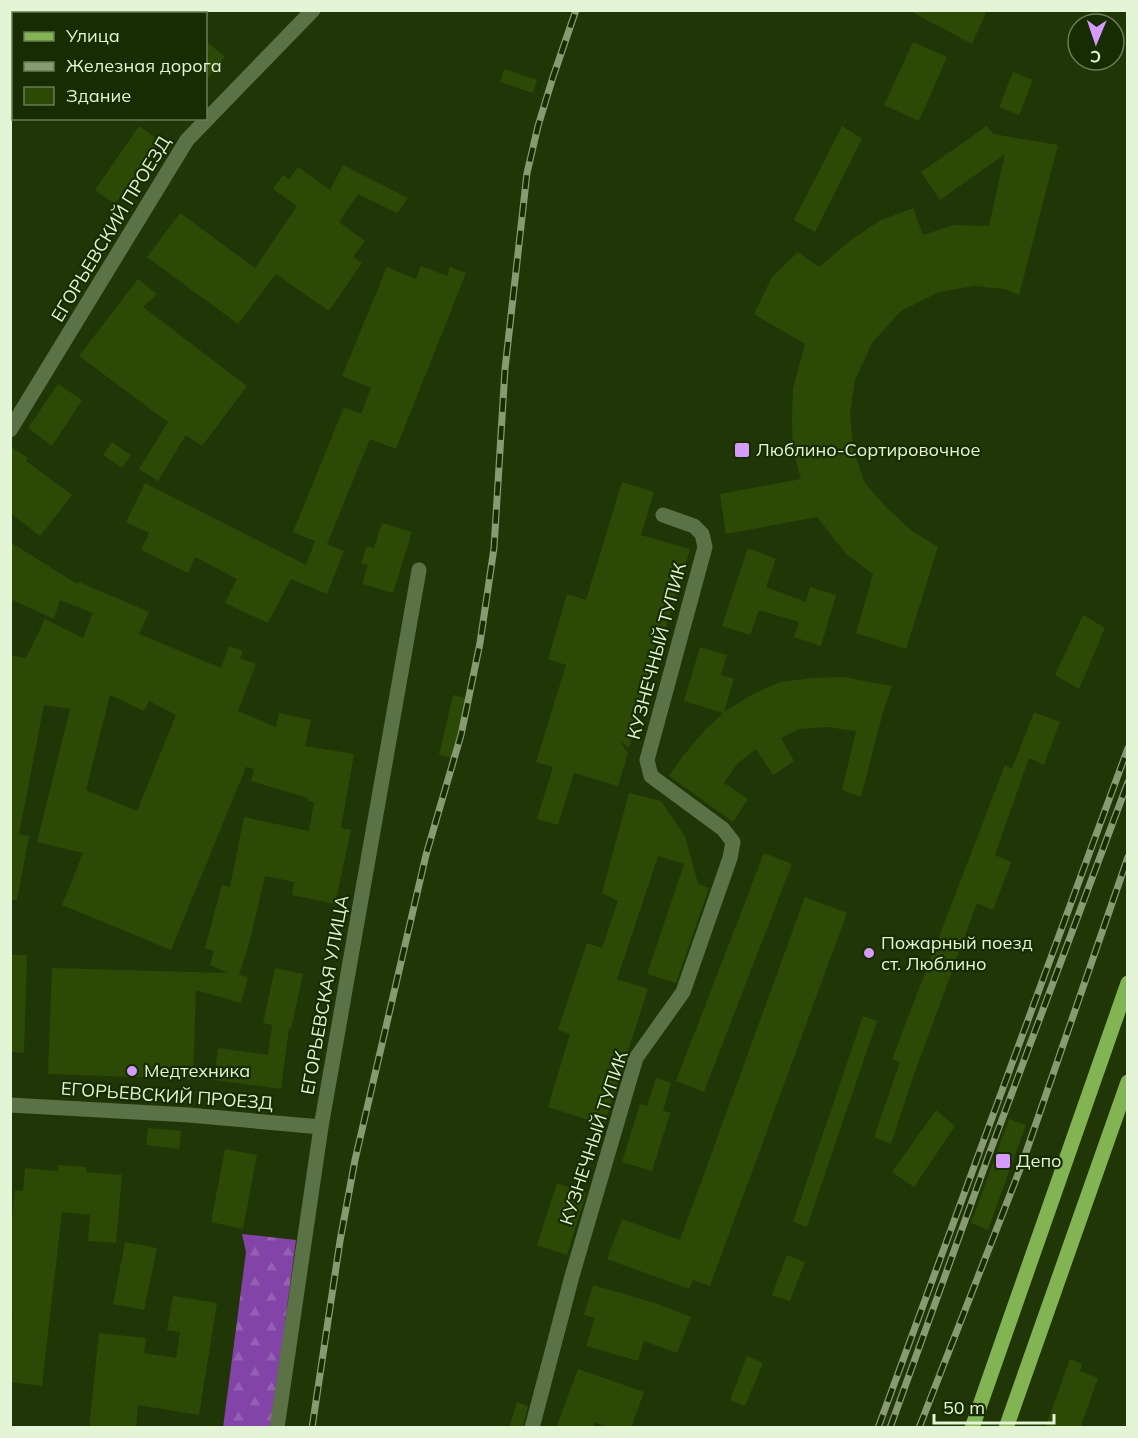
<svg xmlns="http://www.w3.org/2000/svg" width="1138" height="1438" font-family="Mulish,sans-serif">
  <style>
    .forest { fill: url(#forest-firs) }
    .building { fill: #2c4906; fill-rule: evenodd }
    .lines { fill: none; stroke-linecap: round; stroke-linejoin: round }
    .minor { stroke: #5a7245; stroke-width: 15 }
    .primary { stroke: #83b453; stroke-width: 15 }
    .rail-casing { stroke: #879a72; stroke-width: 7 }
    .rail { stroke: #172c00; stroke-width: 4.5; stroke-dasharray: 14; stroke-linecap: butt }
    .poi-dot { fill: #d59bfb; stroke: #172c00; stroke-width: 2 }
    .labels { text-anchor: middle; stroke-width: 4.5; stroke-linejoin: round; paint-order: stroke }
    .street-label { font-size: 18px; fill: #e3f5d4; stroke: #172c00 }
    .poi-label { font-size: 18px; fill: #e3f5d4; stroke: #172c00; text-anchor: start }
  </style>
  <defs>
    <pattern id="forest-firs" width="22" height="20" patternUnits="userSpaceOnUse" patternTransform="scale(1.5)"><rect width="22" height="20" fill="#8344a8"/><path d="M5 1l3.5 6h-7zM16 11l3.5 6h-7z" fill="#9460b3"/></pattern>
  </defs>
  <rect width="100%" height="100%" fill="#213606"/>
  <path class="forest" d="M242,1234L296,1240L271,1427L223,1428L246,1252Z"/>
  <path class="building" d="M908,10H987L972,44Z
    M206,41L225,57L206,80Z
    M913,42L947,57L919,121L884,105Z
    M504,69L537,80L533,93L500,82Z
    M1013,72L1033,80L1019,115L999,107Z
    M139,126L160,141L115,204L95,190Z
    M842,126L862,139L815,232L794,220Z
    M987,126L993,134L1058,145L1019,295L1004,289L975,286L939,292L901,311L872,343L855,380L850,414L853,449L865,483L886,507L912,531L938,547L906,649L856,633L873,574L847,555L817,517L726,534L720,494L801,479L793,451L792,421L793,388L805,344L754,314L772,277L798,252L819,267L851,240L879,221L913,208L923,235L954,225L989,226L1005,154L940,200L921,172Z
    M343,165L408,198L397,213L358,194L339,222L365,241L353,257L362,263L329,311L276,274L238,324L147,257L180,213L255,268L297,206L273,189L283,175L289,180L298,167L330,190Z
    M421,266L447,276L450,267L466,273L396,449L370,439L327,544L344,551L327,594L291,579L268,623L225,603L237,579L195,557L188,573L141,550L149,533L126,522L145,483L306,565L315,541L293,532L344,407L361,414L371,388L342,376L387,267L416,279Z
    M138,279L157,294L143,307L247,386L202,446L186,435L158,481L139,469L168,422L79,356Z
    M58,384L82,400L52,446L28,428Z
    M112,442L131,455L122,468L103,455Z
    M10,446L28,458L26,461L72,495L40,536L10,513Z
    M622,482L654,492L641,535L690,549L629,748L619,740L628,753L618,786L574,773L558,825L537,819L553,767L536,762L566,665L548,659L567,594L586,600Z
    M382,523L412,532L393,593L362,584L368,565L361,563L367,546L374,548Z
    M10,542L77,584L79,582L149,612L139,634L221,668L229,646L243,651L240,658L256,664L238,711L276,727L279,713L311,720L305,746L354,754L341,828L351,830L335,904L292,895L294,882L265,876L250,940L239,975L248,977L241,1003L196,990L193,1079L48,1074L52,968L228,973L210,965L214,951L205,948L222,885L230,887L244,817L309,831L314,802L308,801V798L251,781L254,769L246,767L171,950L62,905L83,853L37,842L70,709L44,705L19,834L29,836L17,900H10V655L26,658L45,619L83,638L93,613L60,600L54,619L10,599ZM110,695L144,711L149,701L176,715L137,811L86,790Z
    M748,548L776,559L766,587L806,602L810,587L836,595L821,646L794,637L799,622L759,610L750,635L722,626Z
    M1083,615L1105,628L1079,689L1055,675Z
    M700,647L727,655L721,675L734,679L724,712L753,694L780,682L813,678L843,677L892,686L883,712L861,797L842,790L856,731L827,727L799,729L781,738L794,761L773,775L756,749L737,764L724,783L748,799L733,822L669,776L683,756L704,731L723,713L684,701Z
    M453,695L466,698L452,758L439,755Z
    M1034,712L1060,722L1044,765L1029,758L995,855L1011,862L993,910L977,903L911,1083L891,1144L874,1137L900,1062L892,1059L1005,765L1012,769Z
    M629,793L661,801L685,836L698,884L709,888L676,983L647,974L684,864L658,856L617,979L648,989L604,1125L548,1107L570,1034L558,1030L587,943L602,948L618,901L602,893Z
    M764,853L792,864L704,1092L676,1081Z
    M805,897L847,913L710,1286L693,1280L689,1289L607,1259L622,1219L680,1240Z
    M10,955H27L24,1053L10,1052Z
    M275,968L303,974L291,1029L289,1028L281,1089L214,1080L218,1048L268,1055L272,1025L263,1023Z
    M863,1016L877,1021L807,1227L793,1222Z
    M656,1078L671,1083L663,1111L670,1113L652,1171L622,1162L640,1104L647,1106Z
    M936,1110L955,1126L914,1187L892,1172Z
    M1009,1119L1026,1125L988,1230L971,1223Z
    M148,1128L181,1131L179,1149L146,1145Z
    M225,1149L257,1155L243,1229L211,1222Z
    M58,1165L86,1167V1172L122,1175L116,1243L88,1241L90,1215L62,1212L42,1386L10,1382V1338L13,1314H10V1240L15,1190L23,1191L25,1168L58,1171Z
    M557,1183L586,1193L567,1255L537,1245Z
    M125,1242L157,1248L144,1310L113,1304Z
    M787,1255L805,1262L790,1301L772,1295Z
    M593,1285L655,1303L691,1317L677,1353L644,1341L638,1361L586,1346L595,1318L584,1315Z
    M173,1296L217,1303L199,1415L138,1405L136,1428H89L99,1333L146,1338L144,1353L176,1358L180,1332L167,1330Z
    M747,1356L763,1363L745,1406L730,1400Z
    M1070,1359L1082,1364L1080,1371L1098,1378L1080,1428H1045Z
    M578,1369L644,1392L631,1428H609L594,1422L593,1428H556Z
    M517,1402L528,1406L523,1428H509Z"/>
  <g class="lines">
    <path class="minor" d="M10,430L187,140L313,10
      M10,1105L189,1115L321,1127
      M277,1428L321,1127L419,570
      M532,1428L572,1276L636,1058L683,992L730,858L733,842L723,829L651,776L647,760L705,547L702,534L694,526L663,515"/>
    <path class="primary" d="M972,1428L1128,983
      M1006,1428L1128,1082"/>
    <defs>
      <path id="rail" d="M312,1428L340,1241L355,1160L426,855L461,735L480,643L494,548L505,369L527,173L538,126L553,77L576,10
        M878,1428L1128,748
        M890,1428L988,1157L1128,782
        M919,1428L1022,1164L1128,857"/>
    </defs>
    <use href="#rail" class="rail-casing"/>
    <use href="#rail" class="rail"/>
  </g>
  <g class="poi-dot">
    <rect x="734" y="442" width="16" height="16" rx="3"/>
    <circle cx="869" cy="953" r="6"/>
    <circle cx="132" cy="1071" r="6"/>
    <rect x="995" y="1153" width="16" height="16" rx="3"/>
  </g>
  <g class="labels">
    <g class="street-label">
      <text transform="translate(111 229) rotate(-59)" y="6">ЕГОРЬЕВСКИЙ ПРОЕЗД</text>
      <text transform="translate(657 651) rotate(-75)" y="6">КУЗНЕЧНЫЙ ТУПИК</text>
      <text transform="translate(325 995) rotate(-80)" y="6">ЕГОРЬЕВСКАЯ УЛИЦА</text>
      <text transform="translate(167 1096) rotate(4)" y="6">ЕГОРЬЕВСКИЙ ПРОЕЗД</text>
      <text transform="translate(594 1138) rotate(-72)" y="6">КУЗНЕЧНЫЙ ТУПИК</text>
    </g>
    <g class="poi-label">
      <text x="756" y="456">Люблино-Сортировочное</text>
      <text x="881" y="949">Пожарный поезд<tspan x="881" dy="21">ст. Люблино</tspan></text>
      <text x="144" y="1077">Медтехника</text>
      <text x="1016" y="1167">Депо</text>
    </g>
  </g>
  <rect width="1138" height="1438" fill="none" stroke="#e3f5d4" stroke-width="24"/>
  <rect x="12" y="12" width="195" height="108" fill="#172c00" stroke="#697c55" stroke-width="1.5"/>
  <rect x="24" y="32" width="30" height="9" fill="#83b453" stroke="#697c55" stroke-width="1.5"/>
  <text x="66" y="42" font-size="18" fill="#e3f5d4">Улица</text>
  <rect x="24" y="62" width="30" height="9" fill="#879a72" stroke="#697c55" stroke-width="1.5"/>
  <text x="66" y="72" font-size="18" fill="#e3f5d4">Железная дорога</text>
  <rect x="24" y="87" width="30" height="18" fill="#2c4906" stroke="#697c55" stroke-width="1.5"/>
  <text x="66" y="102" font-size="18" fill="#e3f5d4">Здание</text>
  <g transform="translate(1096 42) rotate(182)"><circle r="28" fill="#172c00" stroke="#697c55" stroke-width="1.5"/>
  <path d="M0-4.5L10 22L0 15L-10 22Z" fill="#d59bfb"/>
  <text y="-9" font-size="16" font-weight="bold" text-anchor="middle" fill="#e3f5d4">С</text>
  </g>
  <path d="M934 1414v9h120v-9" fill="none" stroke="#e3f5d4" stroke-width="3"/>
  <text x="943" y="1414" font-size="18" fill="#e3f5d4" stroke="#172c00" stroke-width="4.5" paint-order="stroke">50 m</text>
</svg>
